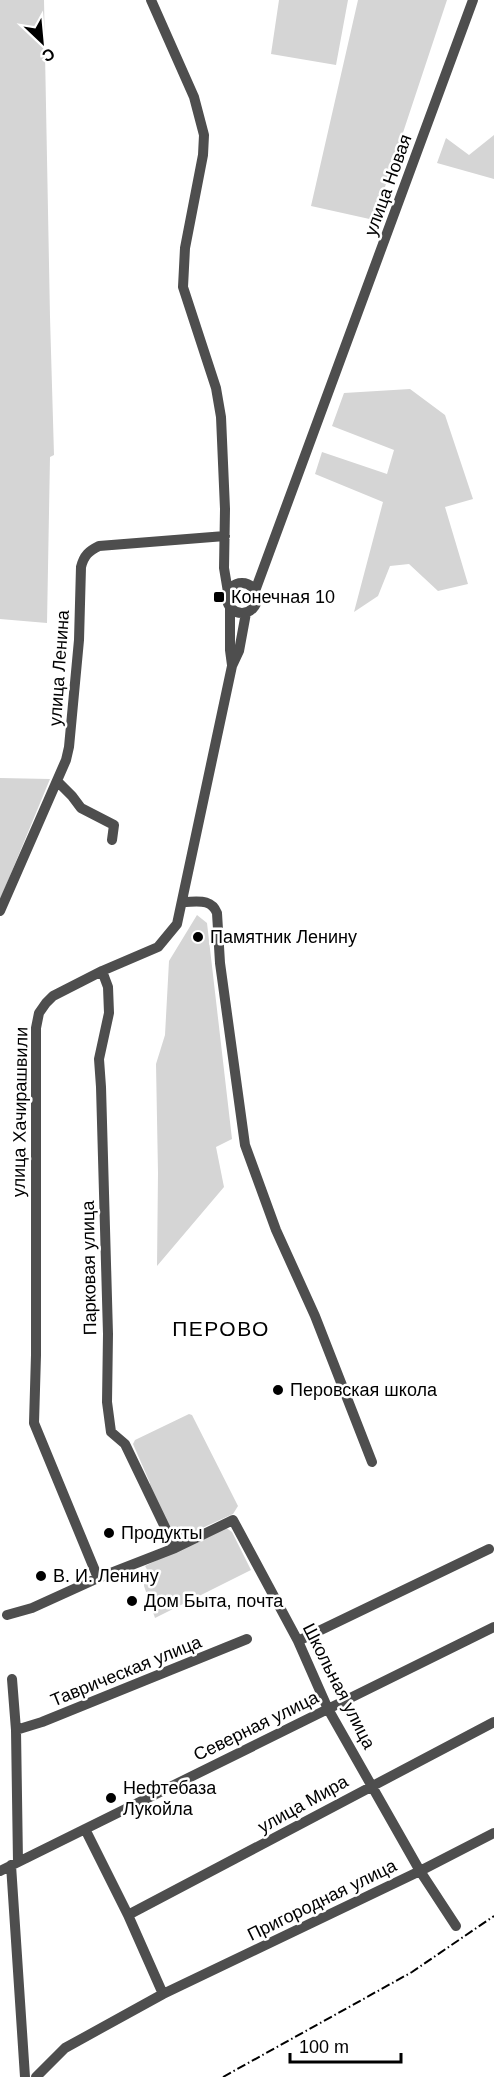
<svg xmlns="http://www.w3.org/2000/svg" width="494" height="2077" font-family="Helvetica,sans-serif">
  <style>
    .green { fill: #d5d5d5 }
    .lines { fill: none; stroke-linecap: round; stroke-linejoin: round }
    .minor { stroke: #4e4e4e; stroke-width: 10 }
    .rail { stroke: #000; stroke-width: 2; stroke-dasharray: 9 3 1.5 3; stroke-linecap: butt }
    .poi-dot { fill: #000; stroke: #fff; stroke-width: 2 }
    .labels { text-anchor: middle; stroke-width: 5; stroke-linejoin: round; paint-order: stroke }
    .street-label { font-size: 18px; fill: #000; stroke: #fff }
    .poi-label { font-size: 18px; fill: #000; stroke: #fff; text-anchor: start }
    .quarter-label { font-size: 21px; letter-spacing: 1.5px; fill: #000; stroke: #fff }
  </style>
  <rect width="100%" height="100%" fill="#fff"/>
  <path class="green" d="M0,0H44L50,317L54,455L50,457L47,623L0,619Z
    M279,0H348L336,65L271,54Z
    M358,0H447L374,220L311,206Z
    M494,135V179L437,163L446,138L469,155Z
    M410,389L445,415L473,499L445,507L468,584L438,591L409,564L390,566L378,596L354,612L383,502L315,474L322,452L387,474L394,450L332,426L344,393Z
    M0,778L50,779L0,900Z
    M197,915L207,923L232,1139L216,1147L224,1187L157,1266L158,1173L156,1064L165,1035L169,961Z
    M189,1414L192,1415L238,1506L233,1514L178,1539L175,1537L149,1488L150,1483L133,1444L135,1440Z
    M225,1527L232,1532L251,1570L155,1618L144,1586L145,1575L149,1573L145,1566Z"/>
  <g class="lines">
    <path class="minor" d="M151,0L194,97L204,135L203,155L185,248L183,287L216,388L221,417L225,509L224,568L228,592
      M227 598a15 15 0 1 1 30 0a15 15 0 1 1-30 0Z
      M255,591L473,0
      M230,608V650L232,665
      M57,781L72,796L81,808L114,825L112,840
      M183,902C197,902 211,898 217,913L220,963L245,1145L276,1230L315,1316L372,1462
      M0,911L66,760L69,747L79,640L81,567C84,555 89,551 99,546L225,536
      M102,971L108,987L109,1013L99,1059L101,1087L108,1334L107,1402L111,1432L125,1444L175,1548
      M98,1578L34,1423L36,1355V1028L39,1013L46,1003L53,996L102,971L158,947L177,924L232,666L239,651L246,613
      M7,1615L32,1608L98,1578L175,1548L233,1520L298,1641L328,1709L420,1871L456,1926
      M298,1641L489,1549
      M12,1679L16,1730L18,1862
      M16,1730L42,1722L247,1639
      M85,1829L128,1915L163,1994
      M11,1865L25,2077
      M0,1871L494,1627
      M128,1915L494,1722
      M36,2077L65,2048L163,1994L420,1871L494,1833"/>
    <path class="rail" d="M223,2077L412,1972L494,1916"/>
  </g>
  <g class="poi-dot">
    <rect x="213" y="591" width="12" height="12" rx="3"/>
    <circle cx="198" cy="937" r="6"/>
    <circle cx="278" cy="1390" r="6"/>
    <circle cx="109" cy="1533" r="6"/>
    <circle cx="41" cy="1576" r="6"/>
    <circle cx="132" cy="1601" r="6"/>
    <circle cx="111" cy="1798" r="6"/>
  </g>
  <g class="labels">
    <g class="street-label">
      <text transform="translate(388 185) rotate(-70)" y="6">улица Новая</text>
      <text transform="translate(59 668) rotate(-86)" y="6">улица Ленина</text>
      <text transform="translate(20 1112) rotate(-89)" y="6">улица Хачирашвили</text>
      <text transform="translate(89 1268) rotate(-91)" y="6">Парковая улица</text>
      <text transform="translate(126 1671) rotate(-22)" y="6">Таврическая улица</text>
      <text transform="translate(339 1686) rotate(63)" y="6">Школьная улица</text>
      <text transform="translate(256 1726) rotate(-26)" y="6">Северная улица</text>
      <text transform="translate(303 1804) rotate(-29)" y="6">улица Мира</text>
      <text transform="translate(322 1900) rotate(-26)" y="6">Пригородная улица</text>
    </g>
    <g class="poi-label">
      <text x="231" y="603">Конечная 10</text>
      <text x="210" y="943">Памятник Ленину</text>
      <text x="290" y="1396">Перовская школа</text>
      <text x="121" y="1539">Продукты</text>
      <text x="53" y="1582">В. И. Ленину</text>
      <text x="144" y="1607">Дом Быта, почта</text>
      <text x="123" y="1794">Нефтебаза<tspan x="123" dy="21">Лукойла</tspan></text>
    </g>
    <g class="quarter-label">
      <text x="221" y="1336">ПЕРОВО</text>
    </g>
  </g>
  <g transform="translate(42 42) rotate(154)" stroke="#ffffff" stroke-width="4.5" paint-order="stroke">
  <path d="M0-4.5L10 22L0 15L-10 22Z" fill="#000000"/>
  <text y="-9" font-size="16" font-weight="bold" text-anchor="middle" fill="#000000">С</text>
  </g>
  <path d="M290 2053v9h111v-9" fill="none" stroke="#000000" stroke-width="3"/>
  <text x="299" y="2053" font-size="18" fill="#000000" stroke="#ffffff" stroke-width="4.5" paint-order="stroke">100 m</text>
</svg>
